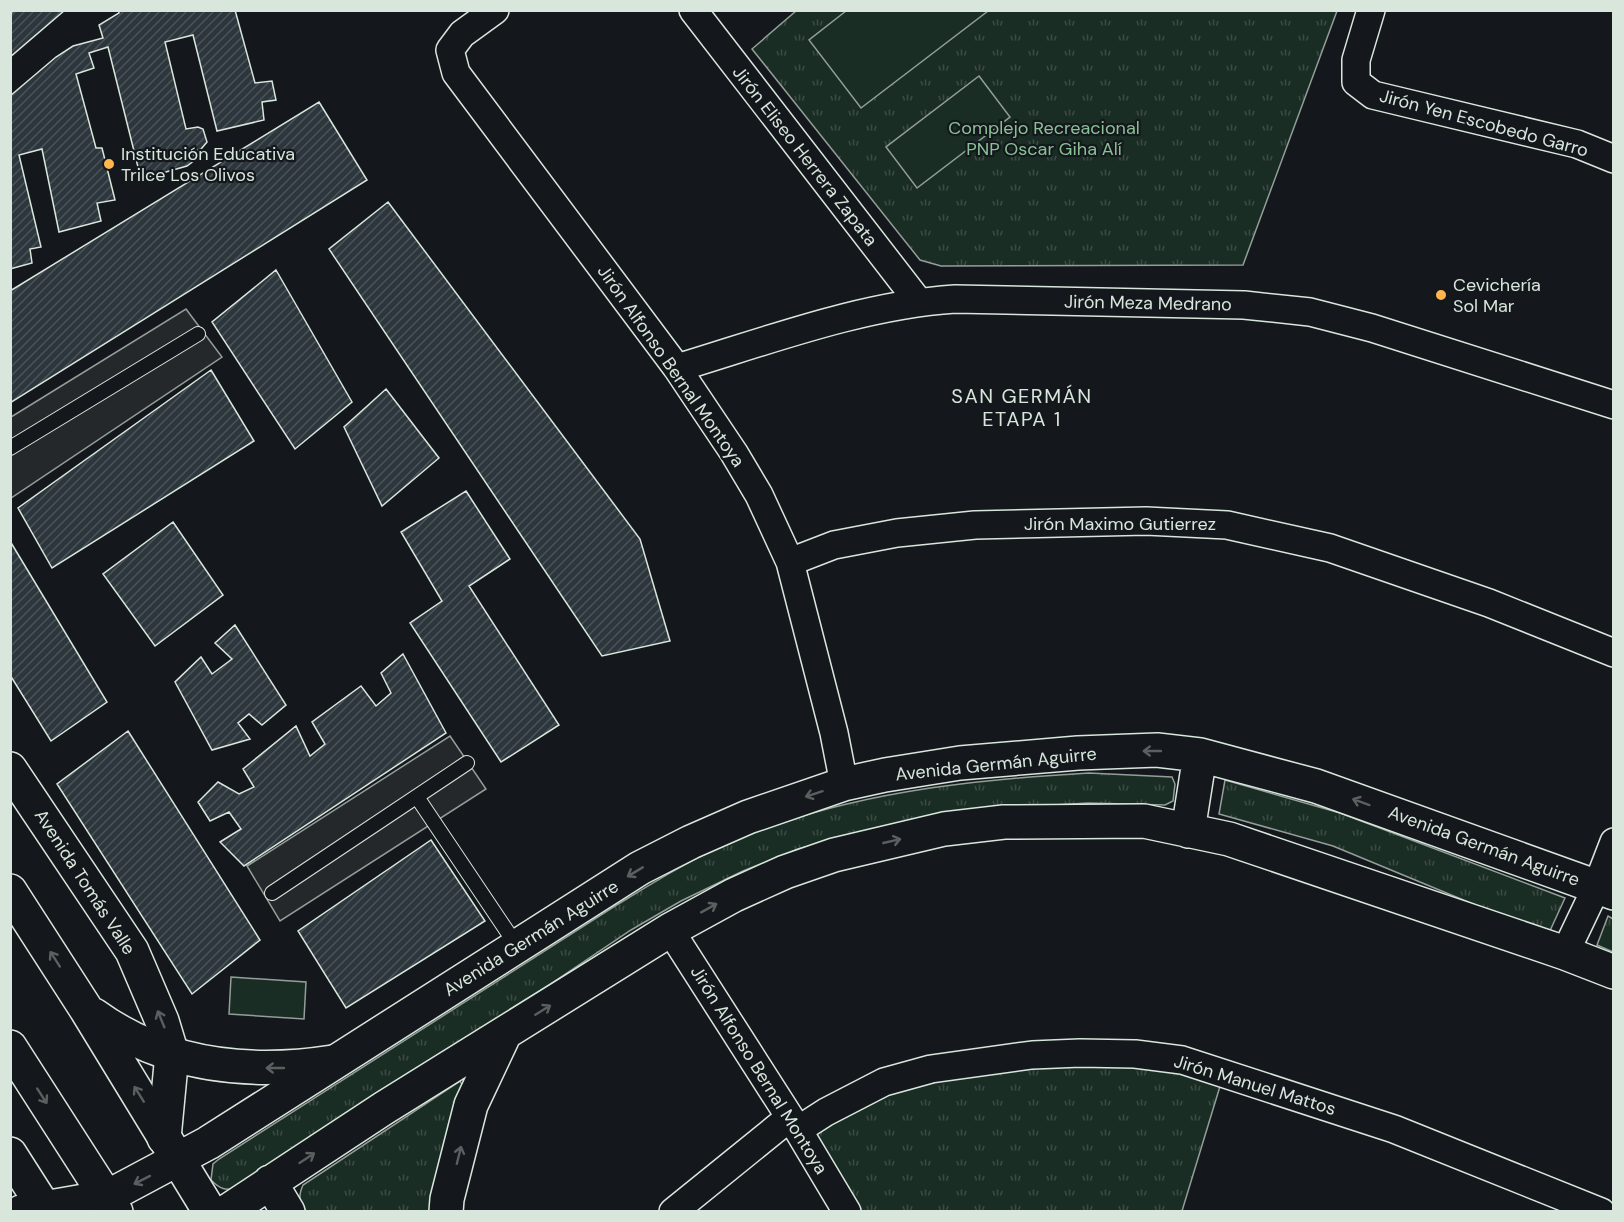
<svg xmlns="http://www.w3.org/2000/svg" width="1624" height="1222" font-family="'DM Sans',sans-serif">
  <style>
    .grass { fill: url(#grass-tufts); stroke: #939e99; stroke-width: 1.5 }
    .pitch { fill: #1a2d24; stroke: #939e99; stroke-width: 1.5 }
    .parking { fill: #24282b; stroke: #939e99; stroke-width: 1.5 }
    .building { fill: url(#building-hatch); stroke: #d8e6dc; stroke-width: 1.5 }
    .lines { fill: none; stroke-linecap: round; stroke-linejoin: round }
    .lane-casing { stroke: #d8e6dc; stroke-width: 16 }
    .street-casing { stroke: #d8e6dc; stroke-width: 30 }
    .secondary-casing { stroke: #d8e6dc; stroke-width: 36 }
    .primary-casing { stroke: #d8e6dc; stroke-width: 36 }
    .lane { stroke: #14181c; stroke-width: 14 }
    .street { stroke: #14181c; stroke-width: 27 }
    .secondary { stroke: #14181c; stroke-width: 33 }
    .primary { stroke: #14181c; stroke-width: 33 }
    .oneway { stroke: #59605f }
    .poi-dot { fill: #ffb74d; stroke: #14181c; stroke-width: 2 }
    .labels { text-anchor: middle; stroke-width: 4.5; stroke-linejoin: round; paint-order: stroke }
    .street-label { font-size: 18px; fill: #d8e6dc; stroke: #14181c }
    .park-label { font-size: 18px; fill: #8ac095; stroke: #14181c }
    .poi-label { font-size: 18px; fill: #d8e6dc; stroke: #14181c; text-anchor: start }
    .neighbourhood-label { font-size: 20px; letter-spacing: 1.5px; fill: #d8e6dc; stroke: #14181c }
  </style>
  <defs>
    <pattern id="grass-tufts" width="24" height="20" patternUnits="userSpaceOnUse" patternTransform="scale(1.5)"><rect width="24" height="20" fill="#1a2d24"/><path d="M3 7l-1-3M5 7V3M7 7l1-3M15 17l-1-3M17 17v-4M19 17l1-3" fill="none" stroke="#3b4b43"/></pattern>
    <pattern id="building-hatch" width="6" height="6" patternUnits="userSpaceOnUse" patternTransform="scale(1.5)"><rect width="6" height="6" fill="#2c363c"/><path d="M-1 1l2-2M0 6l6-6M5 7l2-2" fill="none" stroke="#4a5358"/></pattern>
  </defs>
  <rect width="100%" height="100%" fill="#14181c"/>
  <path class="grass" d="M796,11H1337L1243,265L941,266L920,260L752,49Z
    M1089,773L1172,777L1175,784L1173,801L1165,805L1088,803L1004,808L861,832L798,849L743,871L681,901L631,930L512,1010L238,1188C225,1191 220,1189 211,1180L213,1164L219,1159L615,906C653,883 691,859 731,842C844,793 968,780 1089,773Z
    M1225,780L1340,813L1565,898L1548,935L1333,846L1219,814Z
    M1608,916L1613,919V952L1597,945Z
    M1043,1062H1133L1221,1083L1182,1211H858L808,1126L928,1078Z
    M460,1081L464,1088L434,1211H306C299,1202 298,1196 303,1185Z"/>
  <path class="pitch" d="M846,11V10L988,11L861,108L809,40Z
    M979,76L1010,117L917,188L886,147Z
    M231,977L306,982L304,1019L229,1014Z"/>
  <path class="parking" d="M186,309L222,357L11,498V417Z
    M450,736L486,789L280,921L247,866Z"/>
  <path class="building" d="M14,10H65L10,57V14Z
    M118,10H235L255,83L272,81L276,100L262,102L264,120L217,131L193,35L165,42L186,129L198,127L203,129L207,142L201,149L193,152L195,160L187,166L141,179L108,47L89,53L94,68L76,74L96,148H102L115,200L97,203L101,221L59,232L42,149L19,155L41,247L30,249L32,263L10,269V96L56,57L73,46L103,38L99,25L119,13Z
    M319,102L367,180L10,403V291Z
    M388,202L640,539L670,641L602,656L329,249Z
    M276,270L352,402L295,449L212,322Z
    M211,370L254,441L52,568L18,508Z
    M386,389L439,458L382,506L344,427Z
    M466,491L510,559L469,586L559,725L501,762L410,623L442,601L401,532Z
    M173,522L223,595L155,646L103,574Z
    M10,541L107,702L51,741L10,675Z
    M235,625L286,705L262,725L249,714L238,723L250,739L212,750L175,682L201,657L212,674L232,659L215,643Z
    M403,654L446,733L244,866L220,842L241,829L229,812L210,821L198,802L218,782L239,794L254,787L243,769L296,726L310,756L325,744L312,722L361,686L376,706L391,693L381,673Z
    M128,731L260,940L192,994L57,784Z
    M431,840L485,921L346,1008L298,931Z"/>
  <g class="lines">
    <defs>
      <path id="lane" d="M10,448L198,334
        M417,797L517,946
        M272,893L467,763"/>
      <path id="street" d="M495,10L462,34L450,50L456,73L677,368L734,453L759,495L790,562L834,733L844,784
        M693,10L918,301
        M1371,10L1356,60V82L1373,95L1577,144L1614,159
        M677,368C767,341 862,305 955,299L1244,305L1310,312L1372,328L1614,405
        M790,562L834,545L897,533L975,525L1146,521L1227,525L1330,548L1489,603L1614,653
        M670,930L798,1130L847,1212
        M1565,953L1597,886L1614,842
        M798,1130L826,1112L884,1082L931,1069L1032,1055L1080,1053L1135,1054L1182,1060L1394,1129L1601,1212
        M673,1212L789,1118"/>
      <path id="secondary" d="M10,769L132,951L162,1021L172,1054L164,1138
        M1188,831L1200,755
        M10,1154L47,1212
        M270,1182L288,1212
        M21,1212L107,1197L208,1143L640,868L691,842L748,817L844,784L885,775L960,763L1078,753L1157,750L1200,755L1316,786L1614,893
        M226,1212L384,1108L670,930L734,895L785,872L834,855L944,829L1004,822L1144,821L1229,839L1565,953L1614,972
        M446,1212L447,1199L471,1105L504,1035"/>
      <path id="primary" d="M10,891L86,1009L210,1212
        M94,1015C164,1066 249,1075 333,1062
        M10,1047L116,1212"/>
    </defs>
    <use href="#lane" class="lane-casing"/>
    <use href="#street" class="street-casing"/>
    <use href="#secondary" class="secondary-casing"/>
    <use href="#primary" class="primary-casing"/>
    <use href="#lane" class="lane"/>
    <use href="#street" class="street"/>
    <use href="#secondary" class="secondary"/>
    <use href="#primary" class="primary"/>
  </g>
  <defs><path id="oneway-shaft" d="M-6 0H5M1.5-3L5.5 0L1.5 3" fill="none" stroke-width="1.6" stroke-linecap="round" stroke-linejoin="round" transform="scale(1.5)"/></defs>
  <g class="oneway">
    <use href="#oneway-shaft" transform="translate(1152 751) rotate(-180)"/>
    <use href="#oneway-shaft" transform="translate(814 794) rotate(162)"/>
    <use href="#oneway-shaft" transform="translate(1361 802) rotate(-160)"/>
    <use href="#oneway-shaft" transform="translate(892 841) rotate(-13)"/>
    <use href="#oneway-shaft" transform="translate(635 872) rotate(149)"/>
    <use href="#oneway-shaft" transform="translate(709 908) rotate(-29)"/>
    <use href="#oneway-shaft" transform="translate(55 959) rotate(-123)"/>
    <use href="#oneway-shaft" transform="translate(543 1010) rotate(-32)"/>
    <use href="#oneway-shaft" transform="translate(161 1019) rotate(-112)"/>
    <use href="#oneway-shaft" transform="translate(275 1068) rotate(-180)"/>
    <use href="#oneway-shaft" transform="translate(139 1094) rotate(-122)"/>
    <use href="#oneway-shaft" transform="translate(42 1096) rotate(57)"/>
    <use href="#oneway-shaft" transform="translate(459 1155) rotate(-76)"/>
    <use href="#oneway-shaft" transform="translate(307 1158) rotate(-33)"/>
    <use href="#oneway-shaft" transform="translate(142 1180) rotate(153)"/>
  </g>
  <g class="poi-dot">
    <circle cx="109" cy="164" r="6"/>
    <circle cx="1441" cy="295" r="6"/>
  </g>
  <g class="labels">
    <g class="street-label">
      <text transform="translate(1484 123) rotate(15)" y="6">Jirón Yen Escobedo Garro</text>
      <text transform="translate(805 156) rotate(52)" y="6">Jirón Eliseo Herrera Zapata</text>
      <text transform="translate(1148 303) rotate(1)" y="6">Jirón Meza Medrano</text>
      <text transform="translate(671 366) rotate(55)" y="6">Jirón Alfonso Bernal Montoya</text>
      <text x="1120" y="530">Jirón Maximo Gutierrez</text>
      <text transform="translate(996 764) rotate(-6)" y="6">Avenida Germán Aguirre</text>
      <text transform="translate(1484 846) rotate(20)" y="6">Avenida Germán Aguirre</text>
      <text transform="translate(85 882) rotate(57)" y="6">Avenida Tomás Valle</text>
      <text transform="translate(531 938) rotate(-32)" y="6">Avenida Germán Aguirre</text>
      <text transform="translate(759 1070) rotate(58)" y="6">Jirón Alfonso Bernal Montoya</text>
      <text transform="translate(1255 1085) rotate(17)" y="6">Jirón Manuel Mattos</text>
    </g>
    <g class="park-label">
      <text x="1044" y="134">Complejo Recreacional<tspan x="1044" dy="21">PNP Oscar Giha Alí</tspan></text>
    </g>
    <g class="poi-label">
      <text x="121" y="160">Institución Educativa<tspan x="121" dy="21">Trilce Los Olivos</tspan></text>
      <text x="1453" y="291">Cevichería<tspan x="1453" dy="21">Sol Mar</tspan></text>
    </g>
    <g class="neighbourhood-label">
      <text x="1022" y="403">SAN GERMÁN<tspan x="1022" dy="23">ETAPA 1</tspan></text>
    </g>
  </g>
  <rect width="1624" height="1222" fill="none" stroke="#d8e6dc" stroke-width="24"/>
</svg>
